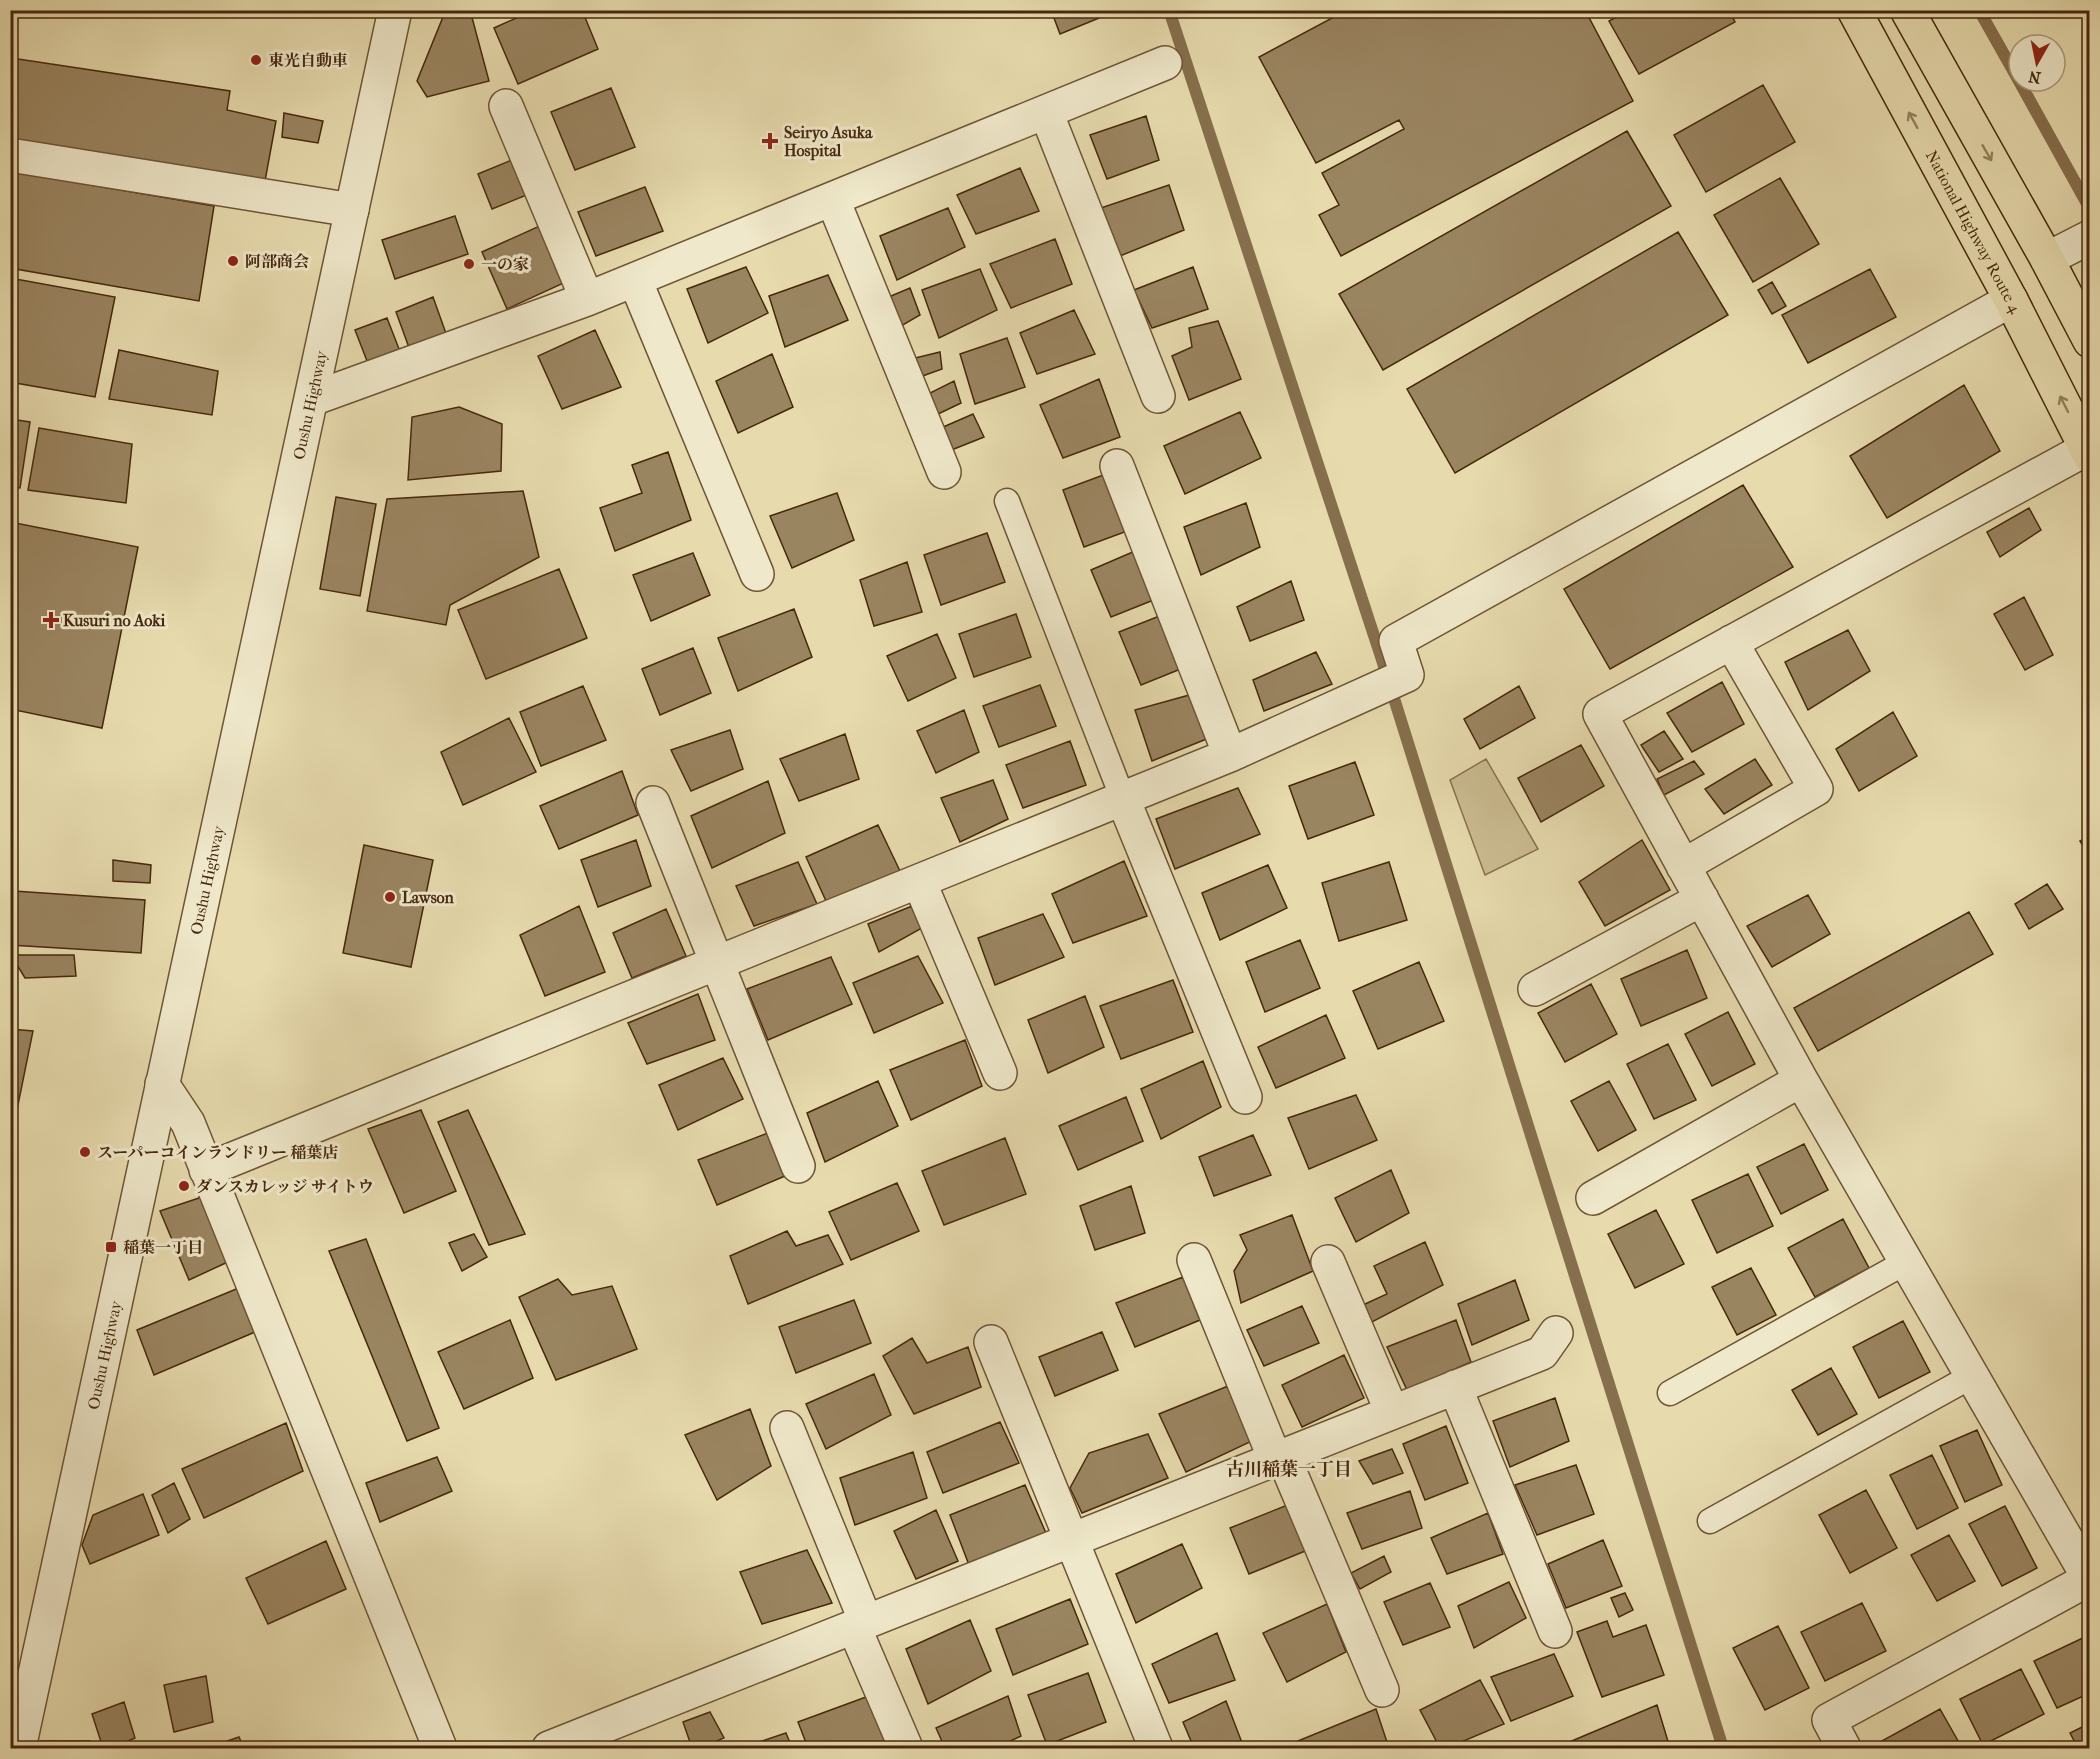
<svg xmlns="http://www.w3.org/2000/svg" width="2100" height="1759" font-family="'IM FELL French Canon','Noto Serif JP',serif">
  <style>
    .green { fill: #ccbd93; stroke: #897250; stroke-width: 1.5 }
    .lines { fill: none; stroke-linecap: round; stroke-linejoin: round }
    .stream { stroke: #866f4d; stroke-width: 12 }
    .building { fill: #9a8561; stroke: #46280d; stroke-width: 1.5 }
    .service-casing { stroke: #6e5535; stroke-width: 27 }
    .minor-casing { stroke: #6e5535; stroke-width: 36 }
    .tertiary-casing { stroke: #6e5535; stroke-width: 36 }
    .trunk-casing { stroke: #46280d; stroke-width: 36 }
    .service { stroke: #efe8ca; stroke-width: 24 }
    .minor { stroke: #efe8ca; stroke-width: 33 }
    .tertiary { stroke: #efe8ca; stroke-width: 33 }
    .trunk { stroke: #e7dbae; stroke-width: 33 }
    .oneway { stroke: #96825e }
    .poi-dot { fill: #8f2418; stroke: #efe8ca; stroke-width: 2 }
    .labels { text-anchor: middle; stroke-width: 6; stroke-linejoin: round; paint-order: stroke }
    .poi-label { font-size: 16px; font-weight: bold; fill: #46280d; stroke: #efe8ca; text-anchor: start }
    .street-label { font-size: 16px; fill: #46280d; stroke: #efe8ca }
    .neighbourhood-label { font-size: 18px; font-weight: bold; fill: #46280d; stroke: #efe8ca }
  </style>
  <rect width="100%" height="100%" fill="#e7dbae"/>
  <filter id="stains"><feTurbulence type="fractalNoise" baseFrequency=".00333" numOctaves="4"/><feColorMatrix values="0 0 0 0 .2 0 0 0 0 .09 0 0 0 0 .02 0 0 0 .5 -.17"/></filter>
  <radialGradient id="worn" r=".72"><stop offset=".6" stop-color="#630" stop-opacity="0"/><stop offset="1" stop-color="#630" stop-opacity=".3"/></radialGradient>
  <path class="green" d="M1486,759L1538,849L1485,875L1450,780Z"/>
  <g class="lines">
    <path class="stream" d="M1169,10L1382,660L1723,1748
      M1979,10L2019,81
      M2019,81L2090,209"/>
  </g>
  <path class="building" d="M470,10L489,81L427,97L417,81L443,17Z
    M534,10H582L598,49L518,84L494,28Z
    M1051,10H1096L1099,18L1060,34Z
    M1347,10H1585L1633,101L1341,256L1319,215L1339,205L1322,173L1404,129L1399,120L1316,163L1259,57Z
    M1629,10H1729L1735,22L1639,74L1609,21Z
    M18,59L230,91L227,110L276,121L265,181L10,140V96Z
    M1763,85L1795,142L1706,192L1674,135Z
    M611,88L635,147L575,170L551,112Z
    M284,113L323,121L318,143L282,137Z
    M1146,116L1159,160L1107,179L1090,135Z
    M1627,131L1671,206L1383,370L1339,294Z
    M519,157L534,192L492,209L478,174Z
    M1020,168L1039,211L976,234L957,195Z
    M10,171L214,206L199,301L10,268Z
    M1780,178L1819,244L1753,282L1714,215Z
    M1169,185L1184,230L1115,258L1098,209Z
    M645,187L663,231L596,256L578,212Z
    M948,208L965,247L897,280L880,236Z
    M455,216L468,254L395,279L382,240Z
    M542,225L568,281L507,309L482,252Z
    M1678,232L1728,315L1455,473L1407,389Z
    M1055,239L1072,284L1011,308L990,264Z
    M746,267L768,313L708,343L687,289Z
    M1193,267L1208,309L1152,328L1134,290Z
    M980,269L997,310L939,338L922,290Z
    M1870,269L1896,317L1808,363L1782,315Z
    M828,275L848,320L785,347L769,296Z
    M10,278L115,297L95,397L10,382Z
    M1772,282L1786,306L1772,314L1758,290Z
    M910,288L920,315L896,329L884,299Z
    M433,297L448,339L411,353L396,312Z
    M1074,310L1095,354L1037,374L1020,333Z
    M387,318L401,354L369,366L355,330Z
    M1218,321L1241,379L1189,400L1172,356L1192,347L1189,328Z
    M595,330L621,387L562,409L538,356Z
    M1007,338L1025,387L975,404L960,354Z
    M119,350L218,371L212,415L109,399Z
    M940,352L942,369L917,378L911,359Z
    M772,354L793,407L738,433L716,381Z
    M1099,379L1120,437L1063,458L1040,405Z
    M954,381L961,403L934,416L926,395Z
    M1964,385L2000,451L1887,518L1850,456Z
    M459,407L502,424L501,471L408,480L412,417Z
    M1240,412L1261,458L1185,494L1164,446Z
    M973,414L984,437L949,451L941,428Z
    M10,419L30,422L20,488L10,487Z
    M39,428L132,444L126,503L28,490Z
    M668,452L691,520L615,551L600,508L642,493L632,465Z
    M1106,474L1127,531L1084,547L1063,490Z
    M1743,485L1793,567L1610,669L1564,589Z
    M523,491L539,557L450,605L446,625L367,611L387,499Z
    M837,493L854,540L792,568L770,516Z
    M336,497L376,504L360,596L320,589Z
    M1246,503L1260,547L1201,575L1184,527Z
    M2029,508L2041,530L2000,557L1987,532Z
    M10,522L138,547L102,728L10,709Z
    M987,533L1005,582L941,605L924,555Z
    M1135,551L1156,599L1111,617L1091,570Z
    M693,553L710,595L651,621L633,575Z
    M907,562L922,612L874,626L860,580Z
    M559,569L587,638L486,679L458,610Z
    M1291,581L1304,620L1250,641L1237,607Z
    M2024,597L2053,655L2025,670L1994,614Z
    M794,609L812,657L738,691L718,638Z
    M1016,614L1031,657L974,677L959,634Z
    M1162,615L1183,668L1141,685L1119,632Z
    M1848,630L1870,671L1808,710L1785,662Z
    M937,634L956,678L908,701L887,656Z
    M693,648L711,693L660,715L642,669Z
    M1316,652L1332,684L1264,711L1253,680Z
    M1722,682L1744,724L1692,752L1667,713Z
    M1040,685L1056,726L999,747L983,706Z
    M583,686L606,740L541,766L520,712Z
    M1519,686L1535,718L1480,749L1464,719Z
    M1193,694L1209,738L1152,761L1135,710Z
    M964,710L979,752L936,773L917,731Z
    M1893,712L1917,756L1859,791L1836,749Z
    M509,718L536,772L463,805L441,752Z
    M730,730L743,769L691,791L671,750Z
    M1664,731L1683,759L1659,772L1641,745Z
    M845,734L859,779L799,801L780,759Z
    M1070,741L1086,785L1023,808L1006,765Z
    M1581,745L1604,786L1541,822L1518,778Z
    M1755,759L1772,785L1724,814L1705,789Z
    M1694,761L1704,774L1664,795L1657,779Z
    M1355,762L1374,815L1308,839L1289,786Z
    M622,771L638,815L559,849L540,806Z
    M993,780L1008,819L960,842L941,798Z
    M768,781L785,833L712,868L691,816Z
    M1238,788L1260,834L1175,869L1156,819Z
    M878,825L900,871L826,901L806,857Z
    M2090,836V857L2080,841Z
    M636,840L651,886L598,907L581,860Z
    M1642,840L1670,890L1605,926L1579,882Z
    M364,845L433,860L411,967L343,953Z
    M113,860L151,865L150,883L113,881Z
    M1124,861L1147,916L1073,943L1052,894Z
    M798,862L817,904L754,926L736,886Z
    M1389,862L1407,920L1339,941L1322,883Z
    M1268,865L1287,908L1220,940L1202,893Z
    M2047,884L2063,909L2029,929L2015,904Z
    M14,891L145,900L141,953L10,945Z
    M1808,895L1830,934L1772,967L1747,926Z
    M579,906L605,972L545,996L520,935Z
    M912,906L922,928L879,952L868,924Z
    M666,909L686,956L632,978L613,933Z
    M1969,912L1993,954L1818,1051L1794,1008Z
    M1043,914L1064,957L995,985L978,938Z
    M1300,940L1320,988L1265,1012L1246,962Z
    M1687,950L1707,998L1641,1026L1621,979Z
    M11,955H74L76,976L25,978Z
    M918,956L943,1003L874,1033L853,983Z
    M831,957L852,1004L768,1040L747,989Z
    M1419,962L1444,1021L1378,1049L1353,991Z
    M1173,980L1193,1032L1121,1059L1100,1006Z
    M1591,984L1617,1034L1565,1062L1538,1013Z
    M698,994L715,1040L647,1064L628,1023Z
    M1085,996L1104,1047L1048,1073L1028,1020Z
    M1728,1012L1755,1064L1712,1086L1685,1034Z
    M1326,1015L1345,1058L1276,1088L1258,1047Z
    M10,1029L33,1031L10,1144Z
    M965,1040L982,1086L911,1120L890,1070Z
    M1668,1044L1696,1100L1654,1119L1627,1064Z
    M723,1058L743,1099L678,1130L659,1085Z
    M1203,1061L1221,1107L1161,1139L1141,1089Z
    M878,1081L898,1126L825,1162L807,1113Z
    M1609,1081L1636,1130L1598,1151L1571,1101Z
    M1356,1095L1377,1140L1309,1169L1288,1118Z
    M1126,1097L1143,1141L1078,1170L1059,1126Z
    M421,1110L456,1191L404,1213L368,1129Z
    M468,1110L525,1234L489,1245L438,1122Z
    M773,1131L785,1176L717,1205L698,1160Z
    M1253,1135L1271,1175L1214,1196L1199,1157Z
    M1005,1138L1026,1194L944,1225L922,1171Z
    M1804,1144L1828,1190L1781,1214L1757,1167Z
    M1391,1170L1409,1213L1356,1242L1335,1198Z
    M1748,1174L1773,1226L1717,1253L1692,1200Z
    M897,1183L919,1231L851,1260L829,1212Z
    M1131,1186L1145,1233L1095,1250L1080,1206Z
    M205,1196L232,1260L189,1280L160,1211Z
    M1656,1210L1684,1264L1635,1288L1608,1234Z
    M1292,1215L1313,1271L1241,1303L1234,1271L1247,1250L1240,1235Z
    M1843,1219L1869,1268L1815,1297L1788,1248Z
    M787,1231L796,1246L828,1235L843,1264L748,1304L730,1256Z
    M474,1234L487,1257L462,1271L449,1243Z
    M366,1239L439,1428L407,1441L329,1251Z
    M1425,1242L1443,1285L1370,1323L1363,1305L1387,1294L1374,1266Z
    M1751,1268L1776,1315L1737,1335L1712,1287Z
    M1183,1277L1200,1320L1135,1347L1116,1303Z
    M558,1279L572,1295L612,1286L637,1349L556,1380L519,1297Z
    M1515,1280L1529,1320L1472,1345L1458,1304Z
    M241,1287L255,1332L154,1375L137,1330Z
    M854,1300L871,1343L796,1373L779,1327Z
    M1302,1306L1319,1343L1264,1366L1247,1330Z
    M510,1320L533,1378L464,1409L438,1352Z
    M1456,1320L1471,1362L1407,1390L1387,1347Z
    M1903,1321L1930,1372L1879,1398L1853,1347Z
    M1102,1332L1118,1370L1055,1396L1039,1357Z
    M912,1338L927,1363L968,1347L981,1387L914,1414L883,1356Z
    M1344,1355L1364,1398L1302,1427L1282,1385Z
    M1831,1368L1857,1414L1818,1435L1792,1390Z
    M874,1374L891,1415L826,1449L806,1404Z
    M1228,1386L1252,1441L1186,1472L1159,1414Z
    M1555,1398L1569,1441L1510,1467L1493,1421Z
    M750,1409L771,1466L717,1500L685,1435Z
    M1000,1422L1019,1463L943,1493L927,1452Z
    M286,1423L303,1471L204,1518L182,1469Z
    M1446,1426L1468,1483L1425,1500L1403,1444Z
    M1977,1430L2002,1485L1965,1502L1940,1446Z
    M1148,1434L1168,1478L1082,1513L1070,1488L1089,1453Z
    M1392,1449L1403,1473L1373,1484L1359,1461Z
    M913,1452L927,1498L855,1525L840,1478Z
    M1932,1455L1958,1508L1917,1529L1890,1475Z
    M437,1457L452,1491L380,1522L366,1483Z
    M1576,1465L1594,1514L1537,1535L1515,1485Z
    M174,1483L190,1519L168,1533L152,1495Z
    M1025,1485L1046,1533L969,1565L950,1515Z
    M1866,1490L1897,1548L1850,1573L1819,1515Z
    M1410,1491L1422,1528L1362,1549L1347,1513Z
    M143,1494L159,1535L90,1564L82,1545L93,1515Z
    M1290,1504L1310,1549L1249,1574L1230,1528Z
    M2005,1506L2037,1568L2002,1586L1969,1524Z
    M936,1510L958,1561L916,1579L894,1531Z
    M1488,1513L1503,1554L1447,1574L1431,1538Z
    M1949,1535L1975,1581L1937,1601L1911,1555Z
    M1603,1540L1622,1586L1566,1608L1548,1564Z
    M326,1541L346,1589L268,1624L246,1578Z
    M1182,1544L1202,1588L1136,1623L1116,1574Z
    M807,1550L832,1603L762,1624L740,1572Z
    M1384,1556L1391,1572L1360,1589L1351,1573Z
    M1509,1582L1526,1618L1474,1648L1458,1606Z
    M1430,1583L1450,1627L1403,1645L1384,1602Z
    M1625,1593L1633,1610L1619,1617L1611,1598Z
    M1070,1599L1088,1644L1013,1675L996,1629Z
    M1862,1603L1886,1651L1825,1681L1801,1632Z
    M1327,1604L1346,1652L1287,1682L1263,1633Z
    M970,1620L991,1671L928,1704L906,1649Z
    M1607,1621L1613,1637L1646,1625L1664,1675L1602,1697L1577,1632Z
    M1778,1626L1809,1688L1765,1710L1733,1648Z
    M1217,1633L1235,1680L1169,1703L1152,1664Z
    M2087,1636L2090,1641V1693L2057,1708L2034,1661Z
    M1554,1654L1573,1696L1511,1721L1491,1677Z
    M2021,1669L2044,1714L1983,1745L1960,1699Z
    M1088,1673L1106,1722L1047,1745L1028,1695Z
    M206,1676L213,1722L174,1732L164,1685Z
    M1480,1680L1504,1724L1447,1748H1440L1420,1710Z
    M1008,1696L1021,1736L996,1748H945L936,1728Z
    M866,1697L888,1748H808L798,1722Z
    M1226,1701L1244,1748H1194L1183,1722Z
    M124,1702L135,1738L112,1748H103L92,1714Z
    M1657,1705L1670,1748H1569L1567,1743Z
    M1376,1709L1389,1748H1301L1298,1741Z
    M1940,1709L1962,1748H1884L1880,1742Z
    M710,1712L724,1738L700,1748H692L683,1722Z
    M2090,1723V1748H2078L2070,1733Z
    M786,1733L792,1748H741Z
    M239,1737L244,1748H207Z
    M41,1741H90L89,1748H41Z"/>
  <g class="lines">
    <defs>
      <path id="service" d="M1007,501L1123,799
        M1670,1393L1906,1262
        M1710,1521L1972,1376"/>
      <path id="minor" d="M506,106L587,299
        M1046,112L1158,396
        M10,155L352,210
        M833,200L944,472
        M2047,259L2090,237
        M635,280L757,574
        M312,399L587,299L1165,63
        M2086,449L1600,714L1801,1080L2090,1580
        M1117,466L1230,755
        M1123,799L1245,1097
        M653,803L798,1166
        M1683,866L1816,789L1731,642
        M919,881L1000,1073
        M1535,989L1702,899
        M162,1084L188,1123L440,1748
        M206,1170L1230,755L1407,675L1396,641L2011,300
        M1593,1198L1801,1080
        M1194,1260L1275,1459
        M1328,1262L1392,1412
        M991,1342L1156,1748
        M1455,1387L1555,1631
        M787,1428L866,1622
        M1283,1456L1382,1690
        M854,1627L906,1748
        M549,1748L1542,1353L1556,1333
        M1844,1748L1829,1720L2089,1579"/>
      <g id="tertiary">
        <path id="s1" d="M19,1748L395,10"/>
      </g>
      <g id="trunk">
        <path id="s2" d="M1854,10L2011,300L2090,456"/>
        <path d="M1907,10L2047,259L2090,341"/>
      </g>
    </defs>
    <use href="#service" class="service-casing"/>
    <use href="#minor" class="minor-casing"/>
    <use href="#tertiary" class="tertiary-casing"/>
    <use href="#trunk" class="trunk-casing"/>
    <use href="#service" class="service"/>
    <use href="#minor" class="minor"/>
    <use href="#tertiary" class="tertiary"/>
    <use href="#trunk" class="trunk"/>
  </g>
  <defs><path id="oneway-shaft" d="M-6 0H5M1.5-3L5.5 0L1.5 3" fill="none" stroke-width="1.6" stroke-linecap="round" stroke-linejoin="round" transform="scale(1.5)"/></defs>
  <g class="oneway">
    <use href="#oneway-shaft" transform="translate(1913 120) rotate(-119)"/>
    <use href="#oneway-shaft" transform="translate(1987 153) rotate(60)"/>
    <use href="#oneway-shaft" transform="translate(2064 404) rotate(-117)"/>
  </g>
  <g class="poi-dot">
    <circle cx="256" cy="60" r="6"/>
    <path d="M767 132h6v6h6v6h-6v6h-6v-6h-6v-6h6z"/>
    <circle cx="233" cy="261" r="6"/>
    <circle cx="469" cy="264" r="6"/>
    <path d="M48 611h6v6h6v6h-6v6h-6v-6h-6v-6h6z"/>
    <circle cx="390" cy="897" r="6"/>
    <circle cx="85" cy="1152" r="6"/>
    <circle cx="184" cy="1186" r="6"/>
    <rect x="105" y="1241" width="12" height="12" rx="3"/>
  </g>
  <g class="labels">
    <g class="poi-label">
      <text x="268" y="66">東光自動車</text>
      <text x="784" y="138">Seiryo Asuka<tspan x="784" dy="18">Hospital</tspan></text>
      <text x="245" y="267">阿部商会</text>
      <text x="481" y="270">一の家</text>
      <text x="63" y="626">Kusuri no Aoki</text>
      <text x="402" y="903">Lawson</text>
      <text x="97" y="1158">スーパーコインランドリー 稲葉店</text>
      <text x="196" y="1192">ダンスカレッジ サイトウ</text>
      <text x="123" y="1253">稲葉一丁目</text>
    </g>
    <g class="street-label">
      <text dy="6" stroke="none"><textPath href="#s2" startOffset="252">National Highway Route 4</textPath></text>
      <text dy="6" stroke="none"><textPath href="#s1" startOffset="1374">Oushu Highway</textPath></text>
      <text dy="6" stroke="none"><textPath href="#s1" startOffset="888">Oushu Highway</textPath></text>
      <text dy="6" stroke="none"><textPath href="#s1" startOffset="402">Oushu Highway</textPath></text>
    </g>
    <g class="neighbourhood-label">
      <text x="1289" y="1475">古川稲葉一丁目</text>
    </g>
  </g>
  <rect width="2100" height="1759" fill="none" stroke="#e7dbae" stroke-width="36"/>
  <rect x="12" y="12" width="2076" height="1735" fill="none" stroke="#46280d" stroke-width="3"/>
  <rect x="18" y="18" width="2064" height="1723" fill="none" stroke="#46280d" stroke-width="1.5"/>
  <g transform="translate(2037 63) rotate(189)"><circle r="28" fill="#efe8ca" stroke="#ab9b7e" stroke-width="1.5"/>
  <path d="M0-4.5L10 22L0 15L-10 22Z" fill="#8f2418"/>
  <text y="-9" font-size="16" font-weight="bold" text-anchor="middle" fill="#46280d">N</text>
  </g>
  <rect width="100%" height="100%" filter="url(#stains)"/>
  <rect width="100%" height="100%" fill="url(#worn)"/>
</svg>
